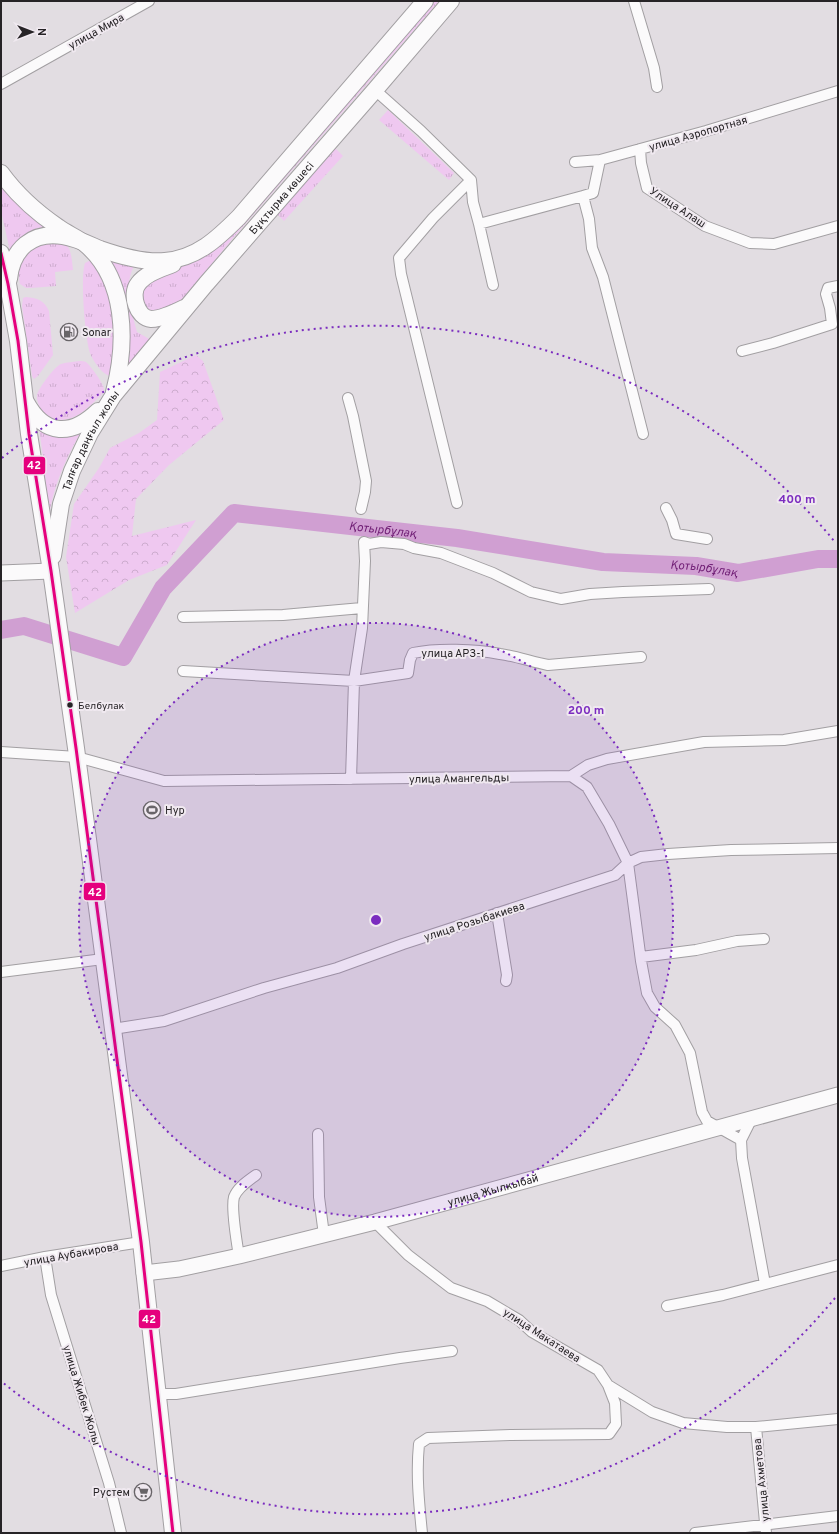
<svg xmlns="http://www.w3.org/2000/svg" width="839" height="1534" font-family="Overpass,sans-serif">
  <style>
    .grass { fill: url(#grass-tufts) }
    .forest { fill: url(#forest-crowns) }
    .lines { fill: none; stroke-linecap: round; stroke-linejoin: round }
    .river { stroke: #d09fd2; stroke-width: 18 }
    .street-casing { stroke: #a29fa2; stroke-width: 12 }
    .secondary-casing { stroke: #a29fa2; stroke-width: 17 }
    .primary-casing { stroke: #a29fa2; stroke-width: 18 }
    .street { stroke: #fbfafb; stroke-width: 10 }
    .secondary { stroke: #fbfafb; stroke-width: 15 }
    .primary { stroke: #fbfafb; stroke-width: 16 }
    .bus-1-casing { stroke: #f0e9f0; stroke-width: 6 }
    .bus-1 { stroke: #e5007d; stroke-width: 3 }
    .ring { fill: none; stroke: #7b2cbf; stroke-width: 2; stroke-dasharray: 2 4 }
    .bus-dot { fill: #262326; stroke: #f0e9f0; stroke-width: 1.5 }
    .labels { text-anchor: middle; stroke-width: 4; stroke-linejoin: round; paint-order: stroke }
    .bus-label { font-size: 10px; fill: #262326; stroke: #f0e9f0; text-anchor: start }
    .street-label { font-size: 11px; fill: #262326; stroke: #f0e9f0 }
    .poi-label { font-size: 11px; fill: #262326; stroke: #f0e9f0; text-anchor: start }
    .water-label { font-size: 12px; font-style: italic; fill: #712076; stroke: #f0e9f0 }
    .centre { fill: #7b2cbf; stroke: #f0e9f0; stroke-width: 2 }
    .ring-label { font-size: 12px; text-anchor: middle; font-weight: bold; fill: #7b2cbf; stroke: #f0e9f0; stroke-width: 4; stroke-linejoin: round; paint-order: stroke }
    .line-badge { stroke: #f0e9f0; stroke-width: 1.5 }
    .badge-label { font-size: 11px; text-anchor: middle; font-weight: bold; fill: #fff }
  </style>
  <defs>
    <pattern id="grass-tufts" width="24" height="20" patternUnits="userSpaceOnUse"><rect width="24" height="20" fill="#efc8f0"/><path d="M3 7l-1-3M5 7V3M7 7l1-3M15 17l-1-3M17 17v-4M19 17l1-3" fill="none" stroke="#cdacce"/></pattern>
    <pattern id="forest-crowns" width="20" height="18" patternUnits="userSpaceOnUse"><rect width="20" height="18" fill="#efc8f0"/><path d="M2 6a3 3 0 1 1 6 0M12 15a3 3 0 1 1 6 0" fill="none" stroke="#cdacce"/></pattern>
  </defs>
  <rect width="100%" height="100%" fill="#e2dde2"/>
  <path class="grass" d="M432,1H439L233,238L185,296L154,326L143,321L141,274L189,261Z
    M388,110L454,173L449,180L379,120Z
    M335,148L343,156L284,221L277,214Z
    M1,187L19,206L46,227C29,228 18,238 10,251L1,211Z
    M40,243C69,243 70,240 73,270L55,272L56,286L31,288H26L20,284C18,274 18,260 26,252C30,248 36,246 40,243Z
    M103,255L135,264C123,285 131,309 137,332L151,340L119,381L127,341Z
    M91,260L95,263L110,295L117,340L110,376C102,374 93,361 90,353C85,338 80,277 85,263Z
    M26,297C37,298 44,300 49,311L53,355L38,376L34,379L32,376L22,306L23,298Z
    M80,361C82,361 84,361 86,362C90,365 105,385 104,390C103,394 99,397 96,400C86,410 75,420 60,420C48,420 36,407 37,395C38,389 55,366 61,364C67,362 74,362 80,361Z
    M39,427H84C66,457 53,486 48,521L44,465Z"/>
  <path class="forest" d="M196,355L203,361L224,420L169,465L136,499L132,536L196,520L167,565L129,580L75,613L66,557L74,504L99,468L110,448L139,433L157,420L160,372Z"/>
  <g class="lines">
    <path class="river" id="s1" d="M1,630L24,626L123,657L163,588L234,513L457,538L603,562L696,566L738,573L818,559H838"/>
    <defs>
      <path id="street" d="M634,1L654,68L657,87
        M1,84L149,1
        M375,90L421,131L471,180L473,202L479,224L583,196L589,219L592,248L603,277L643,434
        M640,149L641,163L647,188L705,226L750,243L774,244L838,226
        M575,162L600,160
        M583,196L593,193L600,160L706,131L838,91
        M479,224L493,285
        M742,351L773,343L832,324L830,308L826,294L828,288L838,286
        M348,398L353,416L366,481L365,492L361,509
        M457,503L401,274L399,258L433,218L471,180
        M666,508L672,520L676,534L707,539
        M183,617L283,615L362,608
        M183,671L354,681L408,673L410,660L413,653C437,648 475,649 500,654C516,656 532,662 548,665L641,657
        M1,752L77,757L164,781L571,776L588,765L607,759L704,742L784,740L838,731
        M571,776L587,787L609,824L628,863L641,961L647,993L655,1007L675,1025L690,1053L702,1112L707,1121L741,1140L742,1158L765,1284
        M351,779L354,681L362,628L365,561L364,542L369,544L381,542L404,544L414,548L441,553L493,573L531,592L561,599L590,594L623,592L709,589
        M497,913L507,975L506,981
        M641,957L696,950L737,941L764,939
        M1,972L103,959
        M113,1029L164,1021L264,988L337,968L403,944L615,875L628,863L641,857L668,854L731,850L838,848
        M318,1134L319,1197L324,1235
        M741,1140L752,1118
        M375,1222L408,1255L451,1288L487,1301L519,1320L532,1332L598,1370L608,1385L652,1412L683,1423L727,1427H756L838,1419
        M239,1256C237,1244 231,1208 234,1197C238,1187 248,1181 256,1175
        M45,1257L51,1295L109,1483L121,1533
        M1,1266L45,1257L141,1242
        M667,1306L723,1295L838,1265
        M157,1394H176L400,1358L452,1351
        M756,1427L766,1533
        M422,1533C419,1503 416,1474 419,1444L428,1438L511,1435L609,1434L616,1424L615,1403L608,1385
        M695,1533L838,1516"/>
      <g id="secondary">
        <path d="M1,573L51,571"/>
        <path id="s2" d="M144,1273L179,1269L239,1256L375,1222L838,1095"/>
      </g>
      <g id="primary">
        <path d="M1,173C17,195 36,212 58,227C66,233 76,237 84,243C127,278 127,343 114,392"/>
        <path d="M1,253L8,284L18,341L29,434L51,571L76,748L141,1242L173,1533"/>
        <path d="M173,264C161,269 146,273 138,284C130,294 137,318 151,319C162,319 174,313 184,308"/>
        <path d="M9,279C12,249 32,231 63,236C76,238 88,244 100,249C120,256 144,263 165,261C197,258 217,239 239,217L425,1"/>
        <path d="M26,402C45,437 72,436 98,411"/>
        <path id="s3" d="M53,556L61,504L72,471L90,433L113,396L206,284L375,90L451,1"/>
      </g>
    </defs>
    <use href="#street" class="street-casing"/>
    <use href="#secondary" class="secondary-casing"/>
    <use href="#primary" class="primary-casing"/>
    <use href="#street" class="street"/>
    <use href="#secondary" class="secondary"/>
    <use href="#primary" class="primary"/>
    <defs>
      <path id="bus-1" d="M1,253L8,284L18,341L29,434L51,571L76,748L141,1242L173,1533"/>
    </defs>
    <use href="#bus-1" class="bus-1-casing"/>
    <use href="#bus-1" class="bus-1"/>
  </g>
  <circle cx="376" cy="920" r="297" fill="#7b2cbf" fill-opacity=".12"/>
  <g class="ring">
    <circle cx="376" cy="920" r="297"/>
    <path d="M835 1298A595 595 0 0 1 2 1382M2 458A595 595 0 0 1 835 542"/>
  </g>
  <defs>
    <symbol id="fuel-ring" viewBox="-11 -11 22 22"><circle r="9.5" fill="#f0e9f0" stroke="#686468" stroke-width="1.5"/><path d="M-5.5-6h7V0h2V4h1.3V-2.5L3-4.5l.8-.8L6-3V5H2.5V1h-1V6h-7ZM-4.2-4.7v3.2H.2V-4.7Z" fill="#686468"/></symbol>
    <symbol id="stadium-ring" viewBox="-11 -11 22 22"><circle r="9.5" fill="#f0e9f0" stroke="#686468" stroke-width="1.5"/><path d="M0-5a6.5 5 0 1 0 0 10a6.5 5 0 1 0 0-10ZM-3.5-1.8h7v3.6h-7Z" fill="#686468"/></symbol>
    <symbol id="supermarket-ring" viewBox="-11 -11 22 22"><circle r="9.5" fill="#f0e9f0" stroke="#686468" stroke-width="1.5"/><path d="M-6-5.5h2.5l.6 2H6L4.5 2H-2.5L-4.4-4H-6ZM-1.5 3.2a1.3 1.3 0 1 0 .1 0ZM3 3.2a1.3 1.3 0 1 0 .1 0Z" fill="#686468"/></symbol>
  </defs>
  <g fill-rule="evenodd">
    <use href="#fuel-ring" x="59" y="322" width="20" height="20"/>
    <use href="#stadium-ring" x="142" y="800" width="20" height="20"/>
    <use href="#supermarket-ring" x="133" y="1482" width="20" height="20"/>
  </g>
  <circle class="bus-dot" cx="70" cy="705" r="3.5"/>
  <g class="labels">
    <g class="bus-label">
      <text x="78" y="709">Белбулак</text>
    </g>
    <g class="street-label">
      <text transform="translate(96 31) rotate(-29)" y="4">улица Мира</text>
      <text transform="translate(698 133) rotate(-16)" y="4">улица Аэропортная</text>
      <text dy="4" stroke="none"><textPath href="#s3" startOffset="433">Бұқтырма көшесі</textPath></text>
      <text transform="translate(678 207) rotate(33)" y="4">Улица Алаш</text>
      <text dy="4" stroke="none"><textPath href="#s3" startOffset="123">Талғар даңғыл жолы</textPath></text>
      <text x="453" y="657">улица АРЗ-1</text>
      <text transform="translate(459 778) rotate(-1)" y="4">улица Амангельды</text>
      <text transform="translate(474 921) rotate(-18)" y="4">улица Розыбакиева</text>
      <text dy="4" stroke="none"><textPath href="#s2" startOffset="359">улица Жылкыбай</textPath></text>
      <text transform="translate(71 1254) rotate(-10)" y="4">улица Аубакирова</text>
      <text transform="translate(542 1335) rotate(33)" y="4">улица Макатаева</text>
      <text transform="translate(82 1395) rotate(73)" y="4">улица Жибек Жолы</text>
      <text transform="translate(761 1480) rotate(-96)" y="4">улица Ахметова</text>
    </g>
    <g class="poi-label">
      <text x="82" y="336">Sonar</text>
      <text x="165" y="814">Нур</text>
      <text x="130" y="1496" text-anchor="end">Рустем</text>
    </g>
    <g class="water-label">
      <text dy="4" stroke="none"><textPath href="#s1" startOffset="460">Қотырбұлақ</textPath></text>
      <text dy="4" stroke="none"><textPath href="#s1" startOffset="784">Қотырбұлақ</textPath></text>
    </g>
  </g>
  <circle cx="376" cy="920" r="6" class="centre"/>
  <g class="ring-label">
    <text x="797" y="503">400 m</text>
    <text x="586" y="714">200 m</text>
  </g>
  <g class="line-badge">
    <rect x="23" y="456" width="23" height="19" rx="4" fill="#e5007d"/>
    <rect x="83" y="882" width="23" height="19" rx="4" fill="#e5007d"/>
    <rect x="138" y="1309" width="23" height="20" rx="4" fill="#e5007d"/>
  </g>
  <g class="badge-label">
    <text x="34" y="469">42</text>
    <text x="95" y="896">42</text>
    <text x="149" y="1323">42</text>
  </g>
  <rect width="839" height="1534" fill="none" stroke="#262326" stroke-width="4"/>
  <g transform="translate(32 32) rotate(90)" stroke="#f0e9f0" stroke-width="3" paint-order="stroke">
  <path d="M0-3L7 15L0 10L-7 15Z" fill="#262326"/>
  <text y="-6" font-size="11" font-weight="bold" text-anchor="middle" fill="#262326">N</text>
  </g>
</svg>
